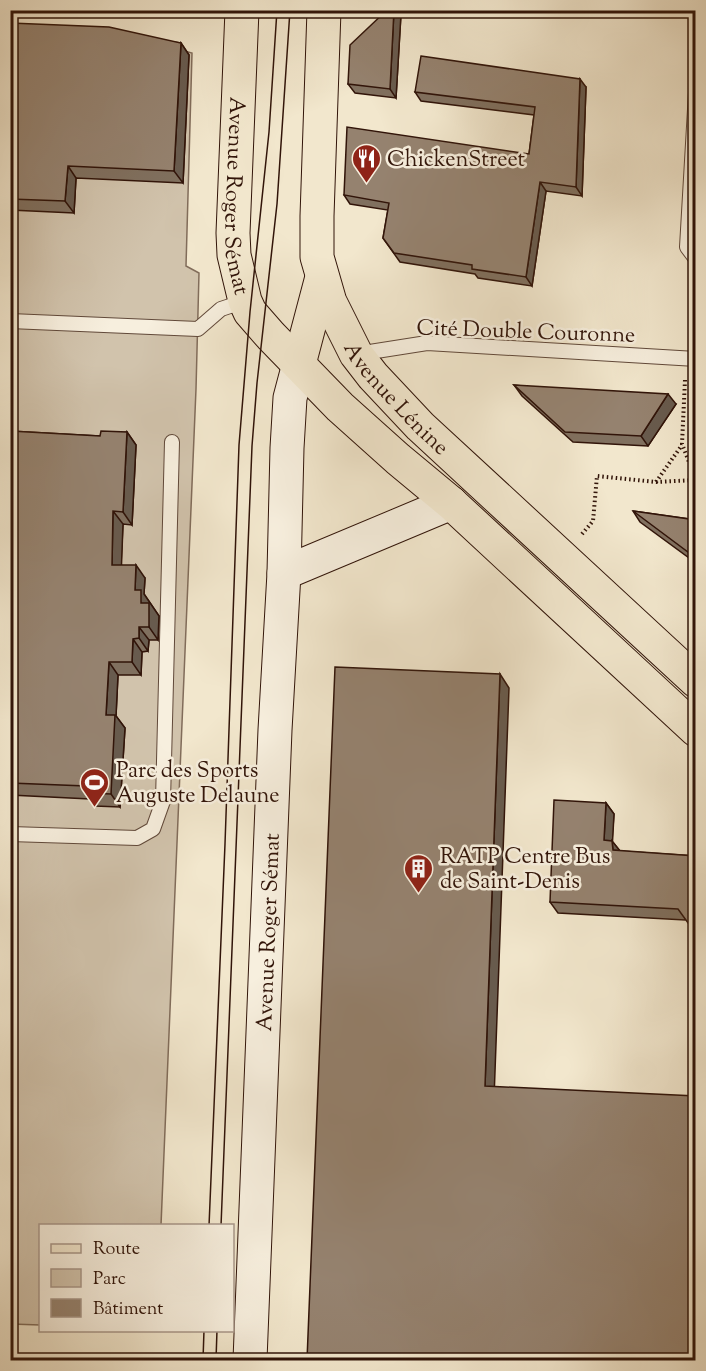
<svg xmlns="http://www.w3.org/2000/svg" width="706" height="1371" font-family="'Sorts Mill Goudy',serif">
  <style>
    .green { fill: #d1c3ac; stroke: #816c5a; stroke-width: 1.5 }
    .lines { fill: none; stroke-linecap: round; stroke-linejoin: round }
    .lane-casing { stroke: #61493a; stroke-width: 16 }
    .secondary-casing { stroke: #311409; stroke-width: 35 }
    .primary-casing { stroke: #311409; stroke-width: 35 }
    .path { stroke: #311409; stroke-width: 4; stroke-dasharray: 1.5 3; stroke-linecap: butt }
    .lane { stroke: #f7efde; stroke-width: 14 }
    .secondary { stroke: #f7efde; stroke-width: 33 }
    .primary { stroke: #f2e7cd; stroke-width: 33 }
    .tram { stroke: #311409; stroke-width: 1.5 }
    .wall { fill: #80705f; stroke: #311409; stroke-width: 1.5 }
    .shaded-wall { fill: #685b4e; stroke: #311409; stroke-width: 1.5 }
    .building { fill: #95826f; stroke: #311409; stroke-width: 1.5 }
    .labels { text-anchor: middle; stroke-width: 5; stroke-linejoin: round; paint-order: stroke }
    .poi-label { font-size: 22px; fill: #311409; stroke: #f7efde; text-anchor: start }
    .street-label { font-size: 22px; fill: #311409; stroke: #f7efde }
  </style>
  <rect width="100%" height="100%" fill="#f2e7cd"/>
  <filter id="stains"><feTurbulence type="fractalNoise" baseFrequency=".00333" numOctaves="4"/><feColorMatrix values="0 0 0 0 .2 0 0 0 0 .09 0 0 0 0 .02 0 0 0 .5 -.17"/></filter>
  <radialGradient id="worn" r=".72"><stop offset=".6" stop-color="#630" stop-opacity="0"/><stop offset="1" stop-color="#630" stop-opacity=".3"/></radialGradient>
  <path class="green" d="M11,25L98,27L192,53L186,266L199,273L196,389L161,1225L40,1226V1325L11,1324Z"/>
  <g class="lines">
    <defs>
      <path id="lane" d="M696,92L687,247L696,259
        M10,321L198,329L221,309L245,301
        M357,354L427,343L696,359
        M10,834L137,838L153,829L163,801L172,442"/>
      <g id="secondary">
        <path d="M284,573L451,503"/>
        <path id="s1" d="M250,1360L275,730L284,573L287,448L290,398L299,364"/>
      </g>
      <g id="primary">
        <path id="s2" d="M242,10L233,233L234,255L245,301L250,312L271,336L340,407L398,459L451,503L696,730"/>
        <path id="s3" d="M324,10L317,216V257L330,302L356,354L373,376L420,426L696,681"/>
        <path d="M299,364L322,277"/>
      </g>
    </defs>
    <use href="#lane" class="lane-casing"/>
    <use href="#secondary" class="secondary-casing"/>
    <use href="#primary" class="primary-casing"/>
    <path class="path" d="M685,380L682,444L696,480
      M656,482L682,445
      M582,534L593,521L597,476L656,482L696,480"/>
    <use href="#lane" class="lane"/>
    <use href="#secondary" class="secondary"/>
    <use href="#primary" class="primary"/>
    <path class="tram" d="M209,1226L225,844L239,445L250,312L269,132L277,10
      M221,1226L252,446L257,383L277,204L290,10
      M203,1360L204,1330
      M216,1360L217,1330"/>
  </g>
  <path class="wall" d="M387,10H398L401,14L396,98L355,93L348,84Z
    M10,23L181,43L189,55L183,183L76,178L74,213L10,210Z
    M586,87L582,196L546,191L532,286L478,278L475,274L400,262L383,238L388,210L350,204L344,195L529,154L534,115L421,101L415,92Z
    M514,385L676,404L648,446L573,442L522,396Z
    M10,431L100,436L127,432L136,445L132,525L123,524L121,565L145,578L144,594L159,616L158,640H149L148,651L142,652L141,675H118L116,716L125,728L120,807L95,806L90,799L10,795Z
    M633,511L696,520V563L640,522Z
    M606,803L614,814L612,841L620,851L696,856L685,920L558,913L550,902Z"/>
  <path class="shaded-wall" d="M394,10H398L401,14L396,98L390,89Z
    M181,43L189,55L183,183L174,171Z
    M580,79L586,87L582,196L576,187Z
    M68,166L76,178L74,213L65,201Z
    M540,182L546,191L532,286L526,277Z
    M668,394L676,404L648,446L641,436Z
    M127,432L136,445L132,525L123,512Z
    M113,511L123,524L121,578L112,565Z
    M136,565L145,578L144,594L159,616L158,640L149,627L141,603L135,590Z
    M139,627L149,640L148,651L139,638Z
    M133,639L142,652L141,675L132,662Z
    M109,662L118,675L116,716L125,728L120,807L111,794L106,715Z
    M500,674L509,688L494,1099L485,1086Z
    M606,803L614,814L612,851L604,840Z
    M612,841L620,851L613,850Z"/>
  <path class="building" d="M387,10H394L390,89L348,84L350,45Z
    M10,23L109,27L181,43L174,171L68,166L65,201L10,199Z
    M421,56L580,79L576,187L540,182L526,277L472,269V265L394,253L383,238L389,203L344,195L347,127L529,154L535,107L415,92Z
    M514,385L668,394L641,436L565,432Z
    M10,431L100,436L101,431L127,432L123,512L113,511L112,565H136L135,590H141V603H149V627H139V638L133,639L132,662H109L106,715H115L111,794L86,793V786L10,783Z
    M633,511L696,520V558Z
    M335,667L500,674L485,1086L696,1096V1360H307Z
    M554,800L606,803L604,840L612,841L613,850L696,856V934L678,909L550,902Z"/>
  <defs>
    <symbol id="restaurant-pin" viewBox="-11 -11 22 30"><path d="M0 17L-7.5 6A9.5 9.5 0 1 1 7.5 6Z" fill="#8f2418" stroke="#f7efde"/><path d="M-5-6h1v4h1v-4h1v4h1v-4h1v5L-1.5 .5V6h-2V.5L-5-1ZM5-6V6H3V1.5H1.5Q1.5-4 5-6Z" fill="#fff"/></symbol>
    <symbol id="stadium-pin" viewBox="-11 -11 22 30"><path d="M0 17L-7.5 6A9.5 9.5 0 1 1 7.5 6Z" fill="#8f2418" stroke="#f7efde"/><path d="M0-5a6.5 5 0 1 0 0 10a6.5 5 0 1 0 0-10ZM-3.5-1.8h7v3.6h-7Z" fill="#fff"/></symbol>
    <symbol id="building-pin" viewBox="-11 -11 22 30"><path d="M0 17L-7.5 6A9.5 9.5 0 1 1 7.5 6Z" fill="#8f2418" stroke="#f7efde"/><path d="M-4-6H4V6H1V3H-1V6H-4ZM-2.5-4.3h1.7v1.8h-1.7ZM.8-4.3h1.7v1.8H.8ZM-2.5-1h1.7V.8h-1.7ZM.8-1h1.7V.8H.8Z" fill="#fff"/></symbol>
  </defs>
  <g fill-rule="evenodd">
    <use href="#restaurant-pin" x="350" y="142" width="33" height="45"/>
    <use href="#stadium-pin" x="78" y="766" width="33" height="45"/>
    <use href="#building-pin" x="402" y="852" width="33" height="45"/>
  </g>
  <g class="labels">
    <g class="poi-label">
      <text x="387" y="166">ChickenStreet</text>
      <text x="116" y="777">Parc des Sports<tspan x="116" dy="25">Auguste Delaune</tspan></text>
      <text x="440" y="863">RATP Centre Bus<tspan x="440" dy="25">de Saint-Denis</tspan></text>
    </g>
    <g class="street-label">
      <text dy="8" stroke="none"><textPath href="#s2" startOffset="186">Avenue Roger Sémat</textPath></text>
      <text transform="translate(526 330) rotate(2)" y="8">Cité Double Couronne</text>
      <text dy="8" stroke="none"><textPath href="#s3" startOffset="412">Avenue Lénine</textPath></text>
      <text dy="8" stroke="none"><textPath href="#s1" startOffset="428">Avenue Roger Sémat</textPath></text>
    </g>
  </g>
  <rect width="706" height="1371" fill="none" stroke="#f2e7cd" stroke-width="36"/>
  <rect x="12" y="12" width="682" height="1347" fill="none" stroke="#311409" stroke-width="3"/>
  <rect x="18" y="18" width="670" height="1335" fill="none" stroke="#311409" stroke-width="1.5"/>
  <rect x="39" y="1224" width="195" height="108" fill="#f7efde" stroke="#a89789" stroke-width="1.5"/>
  <rect x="51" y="1244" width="30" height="9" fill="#f2e7cd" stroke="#a89789" stroke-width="1.5"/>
  <text x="93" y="1254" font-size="18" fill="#311409">Route</text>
  <rect x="51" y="1269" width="30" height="18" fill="#d1c3ac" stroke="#a89789" stroke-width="1.5"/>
  <text x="93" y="1284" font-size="18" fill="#311409">Parc</text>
  <rect x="51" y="1299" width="30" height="18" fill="#95826f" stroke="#a89789" stroke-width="1.5"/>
  <text x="93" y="1314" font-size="18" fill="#311409">Bâtiment</text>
  <rect width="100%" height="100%" filter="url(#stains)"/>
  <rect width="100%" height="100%" fill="url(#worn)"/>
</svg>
